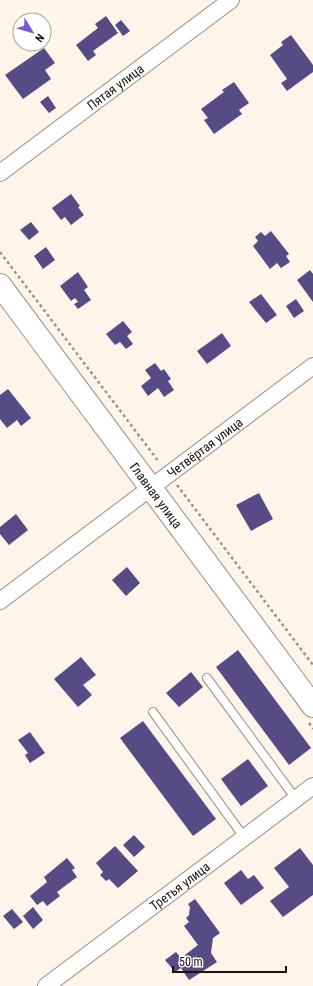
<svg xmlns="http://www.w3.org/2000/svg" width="313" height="986" font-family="'Roboto Condensed',sans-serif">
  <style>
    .building { fill: #574b86 }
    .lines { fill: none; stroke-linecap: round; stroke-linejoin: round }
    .lane-casing { stroke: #9a8e82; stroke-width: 10 }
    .street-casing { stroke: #9a8e82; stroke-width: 18 }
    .secondary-casing { stroke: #9a8e82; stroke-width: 24 }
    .path { stroke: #9d958d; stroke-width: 2.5; stroke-dasharray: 3 3; stroke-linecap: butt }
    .lane { stroke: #fff; stroke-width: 8 }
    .street { stroke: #fff; stroke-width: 16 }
    .secondary { stroke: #fff; stroke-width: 22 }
    .labels { text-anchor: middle; stroke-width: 4; stroke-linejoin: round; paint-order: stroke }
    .street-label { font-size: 13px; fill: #16120d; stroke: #fff }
  </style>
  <rect width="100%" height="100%" fill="#fef4e9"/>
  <path class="building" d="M106,16L118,33L93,51L96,55L88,61L76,45L98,28L95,24Z
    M121,20L130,31L123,36L115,25Z
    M291,35L313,65V72L287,91L281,83L287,79L270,55L283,45L281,42Z
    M44,48L55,63L45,70L51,79L23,99L5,75Z
    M234,82L249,103L239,110L242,114L214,134L204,120L208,118L201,109L224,92L222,90Z
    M48,96L56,108L49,113L40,102Z
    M71,194L80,206L78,207L84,215L71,225L65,217L61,220L52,208Z
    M31,222L39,232L29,240L20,230Z
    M271,231L289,254L286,256L290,262L281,268L277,263L270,269L253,246L258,241L255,237L261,232L265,236Z
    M46,247L55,260L43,269L34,256Z
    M310,270L313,274V302L297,280Z
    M78,272L88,287L84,290L91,300L78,309L74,304L78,302L75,298L71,301L60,286Z
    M261,294L277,315L266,323L249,302Z
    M296,299L304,311L294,318L286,306Z
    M123,321L132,332L127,336L133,344L126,349L120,342L115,345L106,334Z
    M222,333L231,346L207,364L197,351Z
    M155,363L161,371L164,369L171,379L168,381L174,390L164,397L158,388L148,396L141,386L151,378L145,370Z
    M8,389L31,418L21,426L17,420L7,428L0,419V395Z
    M259,493L273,519L251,531L236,505Z
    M16,514L28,530L9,545L0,534V527Z
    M127,567L140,583L126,596L112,580Z
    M238,650L311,748L289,765L216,667Z
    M81,657L96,675L83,685L92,695L78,707L54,679Z
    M191,672L203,687L179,707L166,693Z
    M143,721L216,819L193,836L120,738Z
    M30,732L45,753L30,763L25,755L28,753L18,740Z
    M248,759L268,786L241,806L221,779Z
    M134,835L145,847L134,857L123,845Z
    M115,846L138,871L118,888L109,879L106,881L100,875L103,872L96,863Z
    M300,848L313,865V895L283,917L270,901L289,887L274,868Z
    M67,858L75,868L72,870L77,877L57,892L60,896L47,906L43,901L37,905L30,896L47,882L44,877Z
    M241,870L248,879L254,875L264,888L241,905L224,883Z
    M195,899L220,933L213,938L211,953L217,962L189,980L181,968L175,972L165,960L176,952L181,958L198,945L184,926L189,922L186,918L189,915L190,907L188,904Z
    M33,907L43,920L33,929L23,916Z
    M12,909L23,922L14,929L3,916Z"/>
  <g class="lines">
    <defs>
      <path id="lane" d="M207,678L296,799
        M153,712L244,837"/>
      <g id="street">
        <path id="s1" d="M0,173L231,0"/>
        <path id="s2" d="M0,601L313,366"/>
        <path id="s3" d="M46,986L313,786"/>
      </g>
      <g id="secondary">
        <path id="s4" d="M0,285L313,706"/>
      </g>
    </defs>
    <use href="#lane" class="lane-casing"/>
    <use href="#street" class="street-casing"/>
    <use href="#secondary" class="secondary-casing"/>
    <path class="path" d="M0,252L159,462
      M177,485L313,665
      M309,723L313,729"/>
    <use href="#lane" class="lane"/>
    <use href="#street" class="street"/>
    <use href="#secondary" class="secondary"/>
  </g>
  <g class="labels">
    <g class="street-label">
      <text dy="5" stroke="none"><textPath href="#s1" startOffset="144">Пятая улица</textPath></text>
      <text dy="5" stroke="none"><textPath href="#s2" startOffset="256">Четвёртая улица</textPath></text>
      <text dy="5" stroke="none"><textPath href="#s4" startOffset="262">Главная улица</textPath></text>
      <text dy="5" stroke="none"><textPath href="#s3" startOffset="167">Третья улица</textPath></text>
    </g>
  </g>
  <g transform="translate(32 32) rotate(128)"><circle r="19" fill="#ffffff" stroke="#a2a09e"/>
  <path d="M0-3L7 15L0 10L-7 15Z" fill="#7959d3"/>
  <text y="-6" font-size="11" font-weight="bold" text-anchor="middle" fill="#16120d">N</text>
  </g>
  <path d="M173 966v6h113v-6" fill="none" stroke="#16120d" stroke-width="2"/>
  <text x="179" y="966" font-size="12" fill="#16120d" stroke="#ffffff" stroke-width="3" paint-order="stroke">50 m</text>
</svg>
